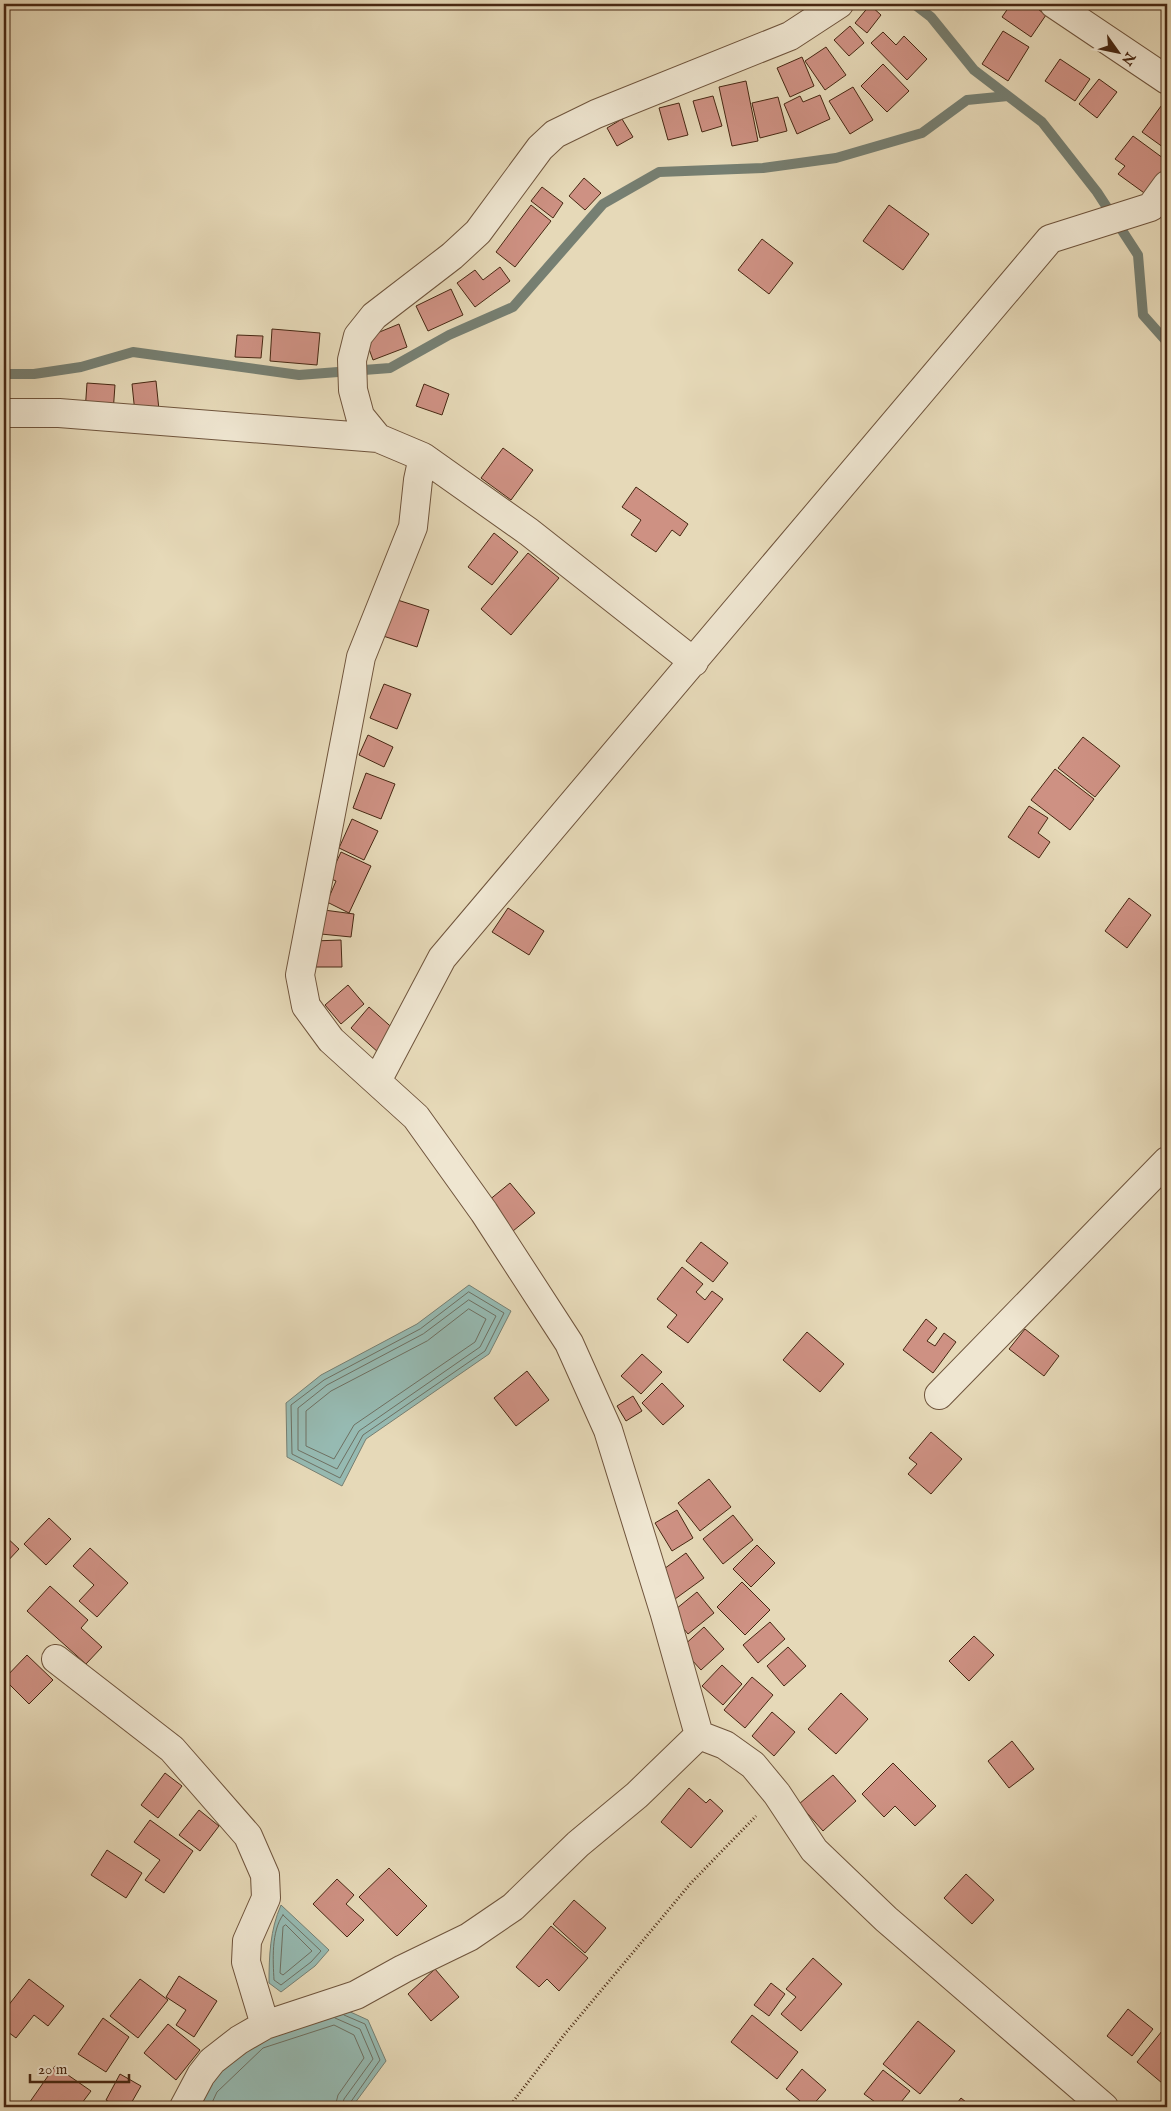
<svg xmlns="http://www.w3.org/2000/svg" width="1171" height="2111" font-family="'IM FELL English',serif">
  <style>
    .water { fill: #96bab2; stroke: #767f72 }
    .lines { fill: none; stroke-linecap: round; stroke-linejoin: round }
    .shore { stroke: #6e7062; stroke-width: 1 }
    .stream { stroke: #767f72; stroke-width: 10 }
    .building { fill: #ce9183; stroke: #472712 }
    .minor-casing { stroke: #6f543c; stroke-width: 30 }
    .path { stroke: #472712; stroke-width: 3; stroke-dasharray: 1 2.5; stroke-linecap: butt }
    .minor { stroke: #efe6d1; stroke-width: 28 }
  </style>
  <rect width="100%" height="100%" fill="#e6d9b8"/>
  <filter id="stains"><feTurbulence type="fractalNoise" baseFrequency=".004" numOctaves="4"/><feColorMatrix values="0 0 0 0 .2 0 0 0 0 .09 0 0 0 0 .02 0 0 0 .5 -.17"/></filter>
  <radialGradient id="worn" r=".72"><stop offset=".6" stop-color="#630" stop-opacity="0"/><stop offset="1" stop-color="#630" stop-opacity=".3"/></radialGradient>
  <path class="water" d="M469,1285L511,1311L489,1354L366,1439L342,1486L287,1457L286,1403L321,1375L417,1324Z
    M281,1905L329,1950L315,1966L281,1992L269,1983C269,1956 270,1930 281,1905Z
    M335,2005L368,2020L386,2061L352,2107H190L253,2031Z"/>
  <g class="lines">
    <path class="shore" d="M469,1292L504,1313L485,1351L363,1435L340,1478L292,1454L291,1405L324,1380L420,1329Z
      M469,1300L496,1316L480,1347L359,1431L337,1469L298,1450V1408L327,1385L423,1334Z
      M469,1309L486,1319L475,1342L354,1425L334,1459L306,1446V1411L331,1391L427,1341Z
      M283,1915L321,1951L311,1962L281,1985L274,1980C273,1961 271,1931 283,1915Z
      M286,1925L312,1951L283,1975L280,1973L283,1927Z
      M344,2015L365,2024L380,2060L350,2103L349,2107
      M335,2018L360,2029L373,2059L344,2099L342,2107
      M210,2107L217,2092L263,2048L334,2025L354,2035L364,2058L338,2095L335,2107"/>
    <path class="stream" d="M914,4L931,17L974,70L1042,122L1097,192L1138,255L1143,315L1167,342
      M4,374H34L81,367L133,352L299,375L390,368L449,335L513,307L603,204L659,172L763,168L836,158L922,133L967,100L1008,96"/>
  </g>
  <path class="building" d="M1011,4H1031L1046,15L1031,37L1002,17Z
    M870,5L881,15L867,33L855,23Z
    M850,26L864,43L849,56L834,40Z
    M1003,31L1029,47L1008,81L982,64Z
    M883,32L896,45L904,36L927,59L907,80L871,43Z
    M826,47L846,75L825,90L805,61Z
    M802,57L814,86L790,97L777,68Z
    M1060,59L1090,79L1075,101L1045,81Z
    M883,64L909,91L887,112L861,86Z
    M1099,79L1117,92L1097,118L1079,104Z
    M746,81L758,141L732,146L719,87Z
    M853,87L873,120L850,134L829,101Z
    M820,95L830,119L797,134L784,104L800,96L803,102Z
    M713,96L722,126L702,132L693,101Z
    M778,97L787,131L760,138L752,103Z
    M1167,98V150L1142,132Z
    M679,103L688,135L668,140L659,108Z
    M622,119L633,137L617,146L607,128Z
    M1133,136L1167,161V167L1147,195L1118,174L1125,166L1115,159Z
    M584,178L601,193L585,210L569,196Z
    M542,187L563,203L553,218L531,201Z
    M531,205L551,221L515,267L496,252Z
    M889,205L929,234L903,270L863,241Z
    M762,239L793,263L769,294L738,270Z
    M500,267L510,281L475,307L457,283L475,270L483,280Z
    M451,289L463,315L428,331L416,306Z
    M399,324L407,347L373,360L365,338Z
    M272,329L320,333L317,365L270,361Z
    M237,335L263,336L261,358L235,357Z
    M156,381L159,410L135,413L132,384Z
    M87,383L115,385L113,413L85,412Z
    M424,384L449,394L442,415L416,406Z
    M503,448L533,470L511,500L481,478Z
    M636,487L688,524L680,536L672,530L656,552L631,535L641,520L622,507Z
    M494,533L518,552L492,585L468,567Z
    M528,553L559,578L511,635L481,609Z
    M388,597L429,610L417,647L377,634Z
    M384,684L411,694L397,729L370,718Z
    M368,735L393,747L384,767L359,755Z
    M1083,737L1120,766L1095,797L1058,768Z
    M1055,769L1094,799L1070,830L1031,800Z
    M366,773L395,784L381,819L353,808Z
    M1029,806L1048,818L1038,833L1050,842L1039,858L1008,837Z
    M352,819L378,831L364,860L339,848Z
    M341,852L371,866L349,913L327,902L336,881L329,878Z
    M1129,898L1151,915L1127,948L1105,931Z
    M508,908L544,931L529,955L492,932Z
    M324,910L354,914L351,937L321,934Z
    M341,940L342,967H314L313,941Z
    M348,985L364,1004L341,1024L325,1005Z
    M369,1007L398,1033L379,1053L351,1028Z
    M510,1183L535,1213L513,1231L488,1201Z
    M701,1242L728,1263L713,1282L686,1261Z
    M682,1267L703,1284L696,1292L705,1300L712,1291L723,1299L688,1343L667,1327L677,1315L657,1299Z
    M926,1319L937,1328L927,1341L935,1346L944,1333L956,1342L933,1373L903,1350Z
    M1025,1329L1059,1356L1044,1376L1009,1349Z
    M807,1332L844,1364L820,1392L783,1360Z
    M642,1354L662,1372L641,1394L621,1376Z
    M527,1371L549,1400L516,1426L494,1398Z
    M662,1383L684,1406L663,1425L642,1403Z
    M633,1396L642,1411L626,1421L617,1406Z
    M931,1432L962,1459L931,1494L908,1474L917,1464L909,1458Z
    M709,1479L731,1507L700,1531L678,1503Z
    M677,1510L693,1538L672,1551L655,1523Z
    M733,1515L753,1540L723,1564L703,1539Z
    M49,1518L71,1539L46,1565L24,1544Z
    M4,1535L19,1549L4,1565Z
    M757,1545L775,1563L751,1587L733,1569Z
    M90,1548L128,1583L97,1617L79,1601L94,1585L73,1566Z
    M686,1553L704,1578L675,1599L657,1574Z
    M742,1582L770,1610L745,1635L717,1607Z
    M50,1586L88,1620L81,1628L102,1647L86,1664L27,1611Z
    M697,1592L714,1613L688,1634L671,1613Z
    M770,1622L785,1639L758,1663L743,1645Z
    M704,1627L724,1649L701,1670L681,1648Z
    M974,1636L994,1655L969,1681L949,1661Z
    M788,1647L806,1666L784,1686L767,1666Z
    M27,1655L53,1680L29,1704L4,1679Z
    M722,1665L742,1684L723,1705L702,1686Z
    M752,1677L773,1695L745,1728L724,1710Z
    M841,1693L868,1719L836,1754L808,1729Z
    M772,1712L795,1732L774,1756L752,1736Z
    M1012,1741L1034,1769L1009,1788L988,1761Z
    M893,1763L936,1806L915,1826L895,1806L884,1817L862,1794Z
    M165,1773L182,1786L158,1818L141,1805Z
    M833,1775L856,1801L823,1831L799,1804Z
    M689,1788L706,1803L710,1799L723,1811L691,1848L661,1822Z
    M199,1810L219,1826L200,1851L179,1835Z
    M150,1820L193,1851L164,1893L145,1880L160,1860L134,1842Z
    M107,1850L142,1873L126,1898L91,1875Z
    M389,1868L427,1906L397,1936L359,1897Z
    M966,1874L994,1900L972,1924L944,1898Z
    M337,1879L354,1895L346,1904L364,1920L347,1937L313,1904Z
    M574,1900L606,1928L585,1953L553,1924Z
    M551,1926L588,1958L559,1991L547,1979L539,1987L516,1967Z
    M813,1958L842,1984L801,2031L781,2014L796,1997L786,1989Z
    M435,1969L459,1997L431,2021L408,1994Z
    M179,1976L217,2001L194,2037L176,2025L186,2010L166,1997Z
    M29,1979L64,2006L48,2026L34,2015L16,2038L4,2029V2011Z
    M140,1979L168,2000L138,2038L110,2016Z
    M771,1983L785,1994L769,2016L754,2005Z
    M1128,2009L1153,2029L1132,2056L1107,2036Z
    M752,2015L798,2052L777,2079L731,2042Z
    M103,2018L129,2037L106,2072L78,2054Z
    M918,2021L955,2051L920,2094L883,2064Z
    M168,2024L200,2050L176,2080L144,2053Z
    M1162,2031L1167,2036V2076L1162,2083L1137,2062Z
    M55,2066L91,2091L79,2107H28L27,2106Z
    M802,2069L826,2090L811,2107H807L786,2089Z
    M883,2070L910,2091L897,2107H882L864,2094Z
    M120,2074L141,2086L129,2107H118L106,2100Z
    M961,2098L972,2107H954Z"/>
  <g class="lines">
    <defs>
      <path id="minor" d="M1054,4L1167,80
        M4,413H59L378,438
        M423,457L529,532L694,662
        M377,1081L442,958L1050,239L1151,207L1167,185
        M939,1395L1167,1161
        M56,1659L172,1749L248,1836L265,1875L266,1898L247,1941L246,1962L265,2025
        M699,1735L664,1611L608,1430L569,1343L484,1212L416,1117L331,1040L306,1006L300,975L361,657L413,527L418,480L423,457L378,438L360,416L353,390L352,360L358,336L374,316L452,256L478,232L540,148L555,134L596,114L790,36L839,4
        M184,2107L201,2075L212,2061L239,2040L265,2025L356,1995L403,1969L469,1937L513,1907L578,1844L637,1795L699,1735L725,1745L753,1765L777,1794L814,1850L886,1919L1104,2107"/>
    </defs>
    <use href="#minor" class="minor-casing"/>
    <path class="path" d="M509,2107L564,2035L691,1883L756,1816"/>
    <use href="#minor" class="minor"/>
  </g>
  <rect width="1171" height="2111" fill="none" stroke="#e6d9b8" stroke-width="20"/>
  <rect x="5" y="5" width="1161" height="2101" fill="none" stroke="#472712" stroke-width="2.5"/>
  <rect x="10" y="10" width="1151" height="2091" fill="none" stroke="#472712"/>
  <g transform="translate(1118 52) rotate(123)" stroke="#efe6d1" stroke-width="4" paint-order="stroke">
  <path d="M0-4L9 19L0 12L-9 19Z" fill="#472712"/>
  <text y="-8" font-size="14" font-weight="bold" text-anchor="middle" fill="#472712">N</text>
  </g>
  <path d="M30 2074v8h99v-8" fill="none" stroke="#472712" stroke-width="2.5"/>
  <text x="38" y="2074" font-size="15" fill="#472712" stroke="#efe6d1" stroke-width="4" paint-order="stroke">20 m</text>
  <rect width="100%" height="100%" filter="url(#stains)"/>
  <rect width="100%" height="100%" fill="url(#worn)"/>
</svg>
